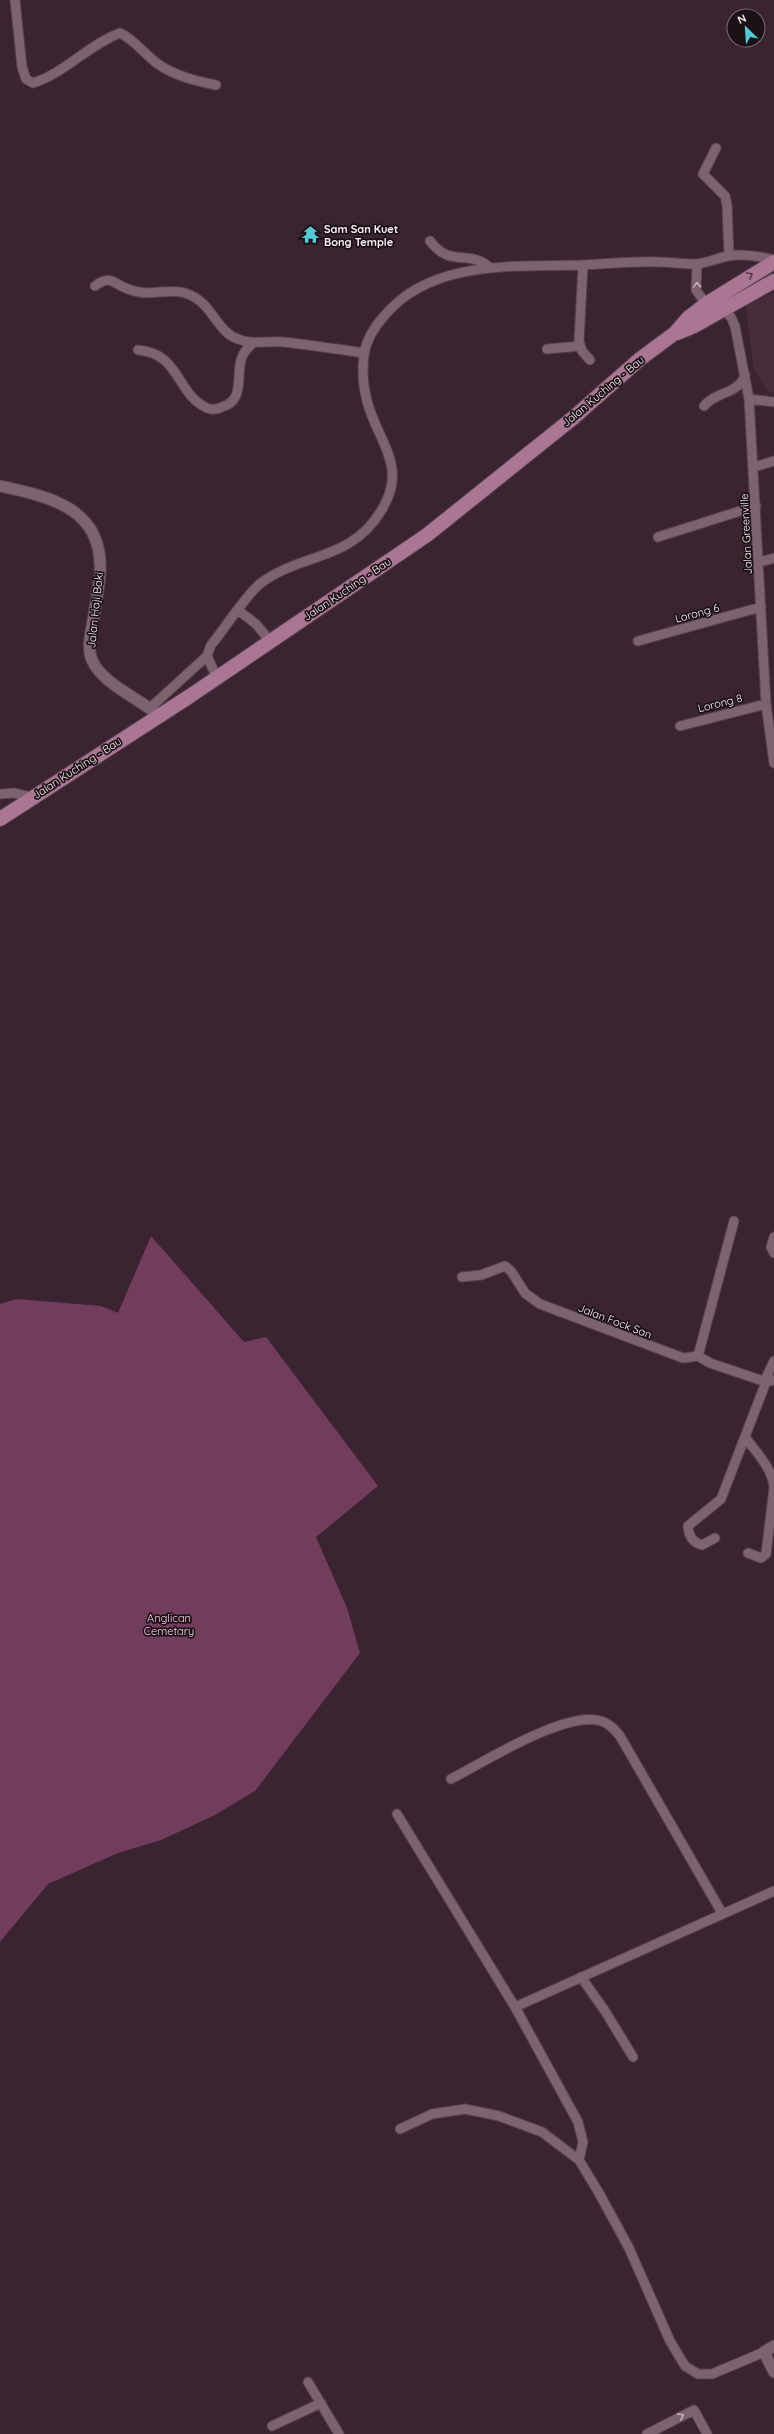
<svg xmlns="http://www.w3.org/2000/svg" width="774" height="2434" font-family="Quicksand,sans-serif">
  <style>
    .built { fill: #492c3c }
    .green { fill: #723c5c }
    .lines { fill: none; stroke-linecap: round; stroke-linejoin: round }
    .minor-casing { stroke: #56434e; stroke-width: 11 }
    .tertiary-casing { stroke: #56434e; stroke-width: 13 }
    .primary-casing { stroke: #56434e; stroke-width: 16 }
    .minor { stroke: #7d6271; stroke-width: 9 }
    .tertiary { stroke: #7d6271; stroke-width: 11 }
    .primary { stroke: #ab7694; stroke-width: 14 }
    .oneway { stroke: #553949 }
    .oneway2 { stroke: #c4b1bb }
    .labels { text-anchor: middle; stroke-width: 3.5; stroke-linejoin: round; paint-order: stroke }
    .poi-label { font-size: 11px; font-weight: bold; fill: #fef1f7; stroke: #1b1117; text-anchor: start }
    .street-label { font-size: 11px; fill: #fef1f7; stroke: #1b1117 }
    .park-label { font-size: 11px; fill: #fcd1e8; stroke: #1b1117 }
  </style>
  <rect width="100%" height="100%" fill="#3b2431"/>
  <path class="built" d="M774,293V392H769L754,370L746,305Z"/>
  <path class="green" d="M151,1236L244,1342L266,1337L378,1486L316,1537L347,1608L360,1653L255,1791L213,1816L161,1840L118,1853L48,1884L0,1942V1304L17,1299L101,1306L118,1313Z"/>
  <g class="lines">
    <defs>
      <path id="minor" d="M15,0L22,67L26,79L33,83C65,73 88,45 120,33C135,40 144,54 158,64C175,76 196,81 216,85
        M716,148L703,174L725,196L727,205L729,256
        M430,241C451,269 469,248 490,268
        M697,264L696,290L706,304
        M583,265L579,341L582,351L590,360
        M95,286C111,274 113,284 128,289C154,300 175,281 200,301C214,312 220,333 238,339C253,345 267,341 283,342C310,345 337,349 364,353
        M723,310L731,317L735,326L749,399L766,704L774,763
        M547,349L580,346
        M138,350C180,353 176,394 207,408C212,410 218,409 222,407C246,400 235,374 242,357C244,351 249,347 253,343
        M749,399L774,402
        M704,406C716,391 738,395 745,375
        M754,467L774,461
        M658,537L756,506
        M760,562L774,558
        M239,611L256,624L270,641
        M638,641L761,607
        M217,678L207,656L211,645C224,630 247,593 261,583C301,553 351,561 381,511C409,466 378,443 367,401C363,386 362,371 364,355C366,340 375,326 385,315C432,259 516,267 582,265C607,264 633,261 658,262C670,262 683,264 696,264C707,263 718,258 728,256C744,253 759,256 774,260
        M150,708L207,656
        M680,726L766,704
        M0,794L14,793L32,797
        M774,1237L771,1247L774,1253
        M462,1277L481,1275L505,1266L511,1271L525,1293L540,1304L683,1358L698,1356L710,1363L766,1382L774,1380
        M698,1356L734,1221
        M764,1382L774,1361
        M745,1437C756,1452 773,1469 774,1488L766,1554L761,1558L748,1553
        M715,1538L702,1545C692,1542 689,1536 688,1526L721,1499L766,1382
        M451,1779C484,1762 566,1710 601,1721C609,1723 615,1730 620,1736L722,1913
        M397,1814L515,2007L578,2122L583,2142L579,2160
        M581,1977L605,2011L633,2057
        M515,2007L774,1891
        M400,2129L432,2114L465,2109L499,2116L542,2132L579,2160L599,2193L629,2248L670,2341L685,2366L698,2374H712L764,2352
        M308,2382L339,2434
        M272,2426L321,2403
        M647,2434L694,2410L707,2434"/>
      <path id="tertiary" d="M0,486C50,497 104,508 100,573C99,587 96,601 94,615C92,629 86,647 92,660C102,684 141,699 159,716
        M774,2346L764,2352L774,2372"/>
      <path id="primary" d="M677,333L694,326L774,281
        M0,819L190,696L427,535L573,418L640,359L675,333L688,318L706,304L774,262"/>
    </defs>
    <use href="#minor" class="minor-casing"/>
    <use href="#tertiary" class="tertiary-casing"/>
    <use href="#primary" class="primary-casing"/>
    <use href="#minor" class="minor"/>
    <use href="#tertiary" class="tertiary"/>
    <use href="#primary" class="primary"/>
  </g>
  <defs><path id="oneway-chevron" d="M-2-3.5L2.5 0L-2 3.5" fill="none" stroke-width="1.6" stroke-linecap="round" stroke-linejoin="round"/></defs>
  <use class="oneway" href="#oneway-chevron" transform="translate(750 275) rotate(-31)"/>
  <g class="oneway2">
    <use href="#oneway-chevron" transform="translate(697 285) rotate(-92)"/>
    <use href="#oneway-chevron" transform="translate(681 2416) rotate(-27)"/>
  </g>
  <defs>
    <symbol id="temple-bare" viewBox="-9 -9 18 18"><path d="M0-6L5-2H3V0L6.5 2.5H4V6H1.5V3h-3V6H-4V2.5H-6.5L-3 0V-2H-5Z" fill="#52cbd8" stroke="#1b1117" stroke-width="2.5" paint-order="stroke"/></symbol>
  </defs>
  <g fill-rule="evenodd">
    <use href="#temple-bare" x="298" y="222" width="25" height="25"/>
  </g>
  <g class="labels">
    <g class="poi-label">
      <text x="324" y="233">Sam San Kuet<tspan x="324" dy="13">Bong Temple</tspan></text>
    </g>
    <g class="street-label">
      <text transform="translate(603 391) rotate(-40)" y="4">Jalan Kuching - Bau</text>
      <text transform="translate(746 534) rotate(-93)" y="4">Jalan Greenville</text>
      <text transform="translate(347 589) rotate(-34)" y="4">Jalan Kuching - Bau</text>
      <text transform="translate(95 610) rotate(-84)" y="4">Jalan Haji Baki</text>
      <text transform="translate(697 613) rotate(-15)" y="4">Lorong 6</text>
      <text transform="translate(720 703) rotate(-14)" y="4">Lorong 8</text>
      <text transform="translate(77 768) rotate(-33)" y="4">Jalan Kuching - Bau</text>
      <text transform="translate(615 1321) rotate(21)" y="4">Jalan Fock San</text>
    </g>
    <g class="park-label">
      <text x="169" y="1622">Anglican<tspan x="169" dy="13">Cemetary</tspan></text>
    </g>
  </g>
  <g transform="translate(746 28) rotate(335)"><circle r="19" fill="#1b1117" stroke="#766b71"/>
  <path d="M0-3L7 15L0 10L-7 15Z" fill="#52cbd8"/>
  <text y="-6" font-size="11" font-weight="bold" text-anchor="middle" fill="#fef1f7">N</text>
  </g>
</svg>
